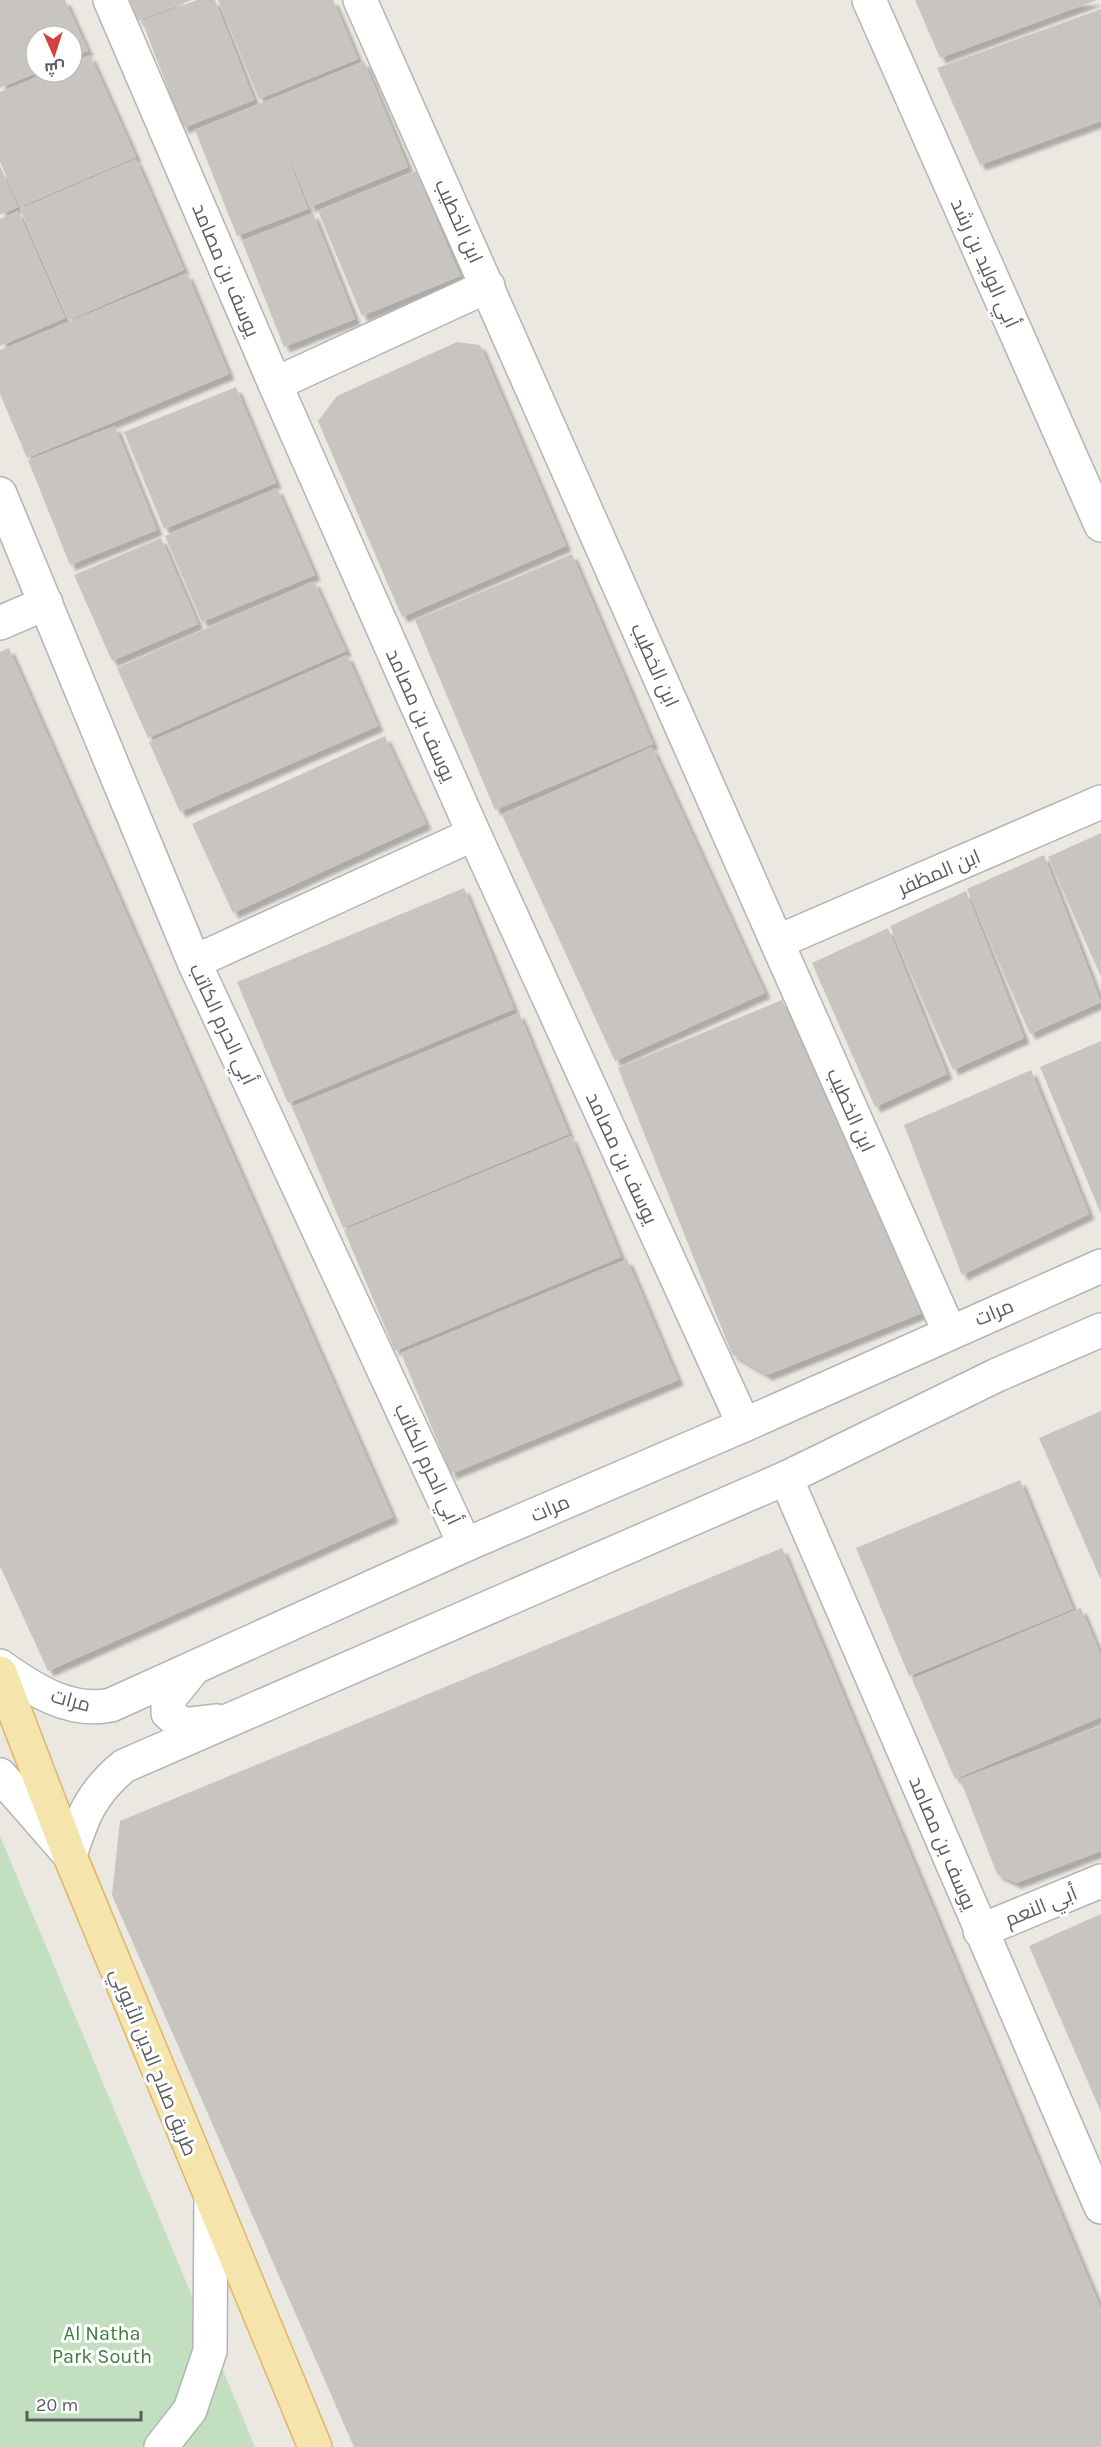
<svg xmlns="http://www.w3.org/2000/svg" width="1101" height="2447" font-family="Karla,Cairo,sans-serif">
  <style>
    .green { fill: #c2e0c0 }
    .building { fill: #c8c5c0; filter: url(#shadow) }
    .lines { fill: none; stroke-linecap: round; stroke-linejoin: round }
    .minor-casing { stroke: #b1b4b7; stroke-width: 36 }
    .tertiary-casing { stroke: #b1b4b7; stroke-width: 36 }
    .primary-casing { stroke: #e0b565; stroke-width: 36 }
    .minor { stroke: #fff; stroke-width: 33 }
    .tertiary { stroke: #fff; stroke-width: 33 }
    .primary { stroke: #f5e4ac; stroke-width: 33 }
    .labels { text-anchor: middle; stroke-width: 6; stroke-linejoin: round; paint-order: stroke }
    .street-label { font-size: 20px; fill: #5a5d60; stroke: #fff }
    .park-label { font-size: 20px; fill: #3e7c3d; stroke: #fff }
  </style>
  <defs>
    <filter id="shadow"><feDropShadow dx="5.5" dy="5.5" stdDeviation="1.5" flood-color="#0004"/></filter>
  </defs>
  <rect width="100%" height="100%" fill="#ebe8e1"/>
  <path class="green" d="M0,1836L255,2447H0Z"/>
  <path class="building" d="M0,0H65L88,51L72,57V36H36V73L0,88Z
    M130,0H192L138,21Z
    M197,0H215L254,100L183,128L142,21Z
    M218,0H333L358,59L259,99Z
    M915,0H1097L940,58Z
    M1101,9V121L980,165L937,68Z
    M90,55L136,157L20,207L0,162V92L49,72H72V62Z
    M364,61L408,167L310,207L276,127L308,209L237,236L195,130Z
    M136,159L184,270L69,320L20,209Z
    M0,166L18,207L0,215Z
    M416,171L460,276L362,316L318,211Z
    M18,211L65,318L0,346V219Z
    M313,213L355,319L284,347L242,241Z
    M187,273L229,374L27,458L0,394V350Z
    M457,342L480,345L566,546L402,617L318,421L337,396Z
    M236,387L276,483L164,529L124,432Z
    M115,426L157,530L70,565L28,460Z
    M277,488L315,575L202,622L165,536Z
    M161,538L198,624L112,661L74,575Z
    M572,554L653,744L495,810L415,620Z
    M314,581L346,651L148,738L117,668Z
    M9,648L393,1517L48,1671L0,1566V652Z
    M347,655L378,726L180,812L149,742Z
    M385,736L426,824L233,913L192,824Z
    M652,747L765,993L615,1061L502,815Z
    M1101,833V977L1048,857Z
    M1044,855L1101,1002L1030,1034L967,889Z
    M464,888L514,1009L288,1103L237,982Z
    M966,891L1024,1038L953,1070L890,926Z
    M888,928L947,1074L875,1107L812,963Z
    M782,1000L922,1313L767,1375L732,1354L618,1068Z
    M519,1013L569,1134L343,1228L292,1107Z
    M1101,1041V1214L1040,1067Z
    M1031,1070L1089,1214L962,1275L904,1125Z
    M571,1136L621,1257L395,1351L344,1230Z
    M627,1259L678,1380L451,1474L401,1353Z
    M1101,1411V1580L1039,1438Z
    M1020,1480L1073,1609L909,1676L856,1548Z
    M782,1548L1101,2309V2447H354L112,1895L120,1821Z
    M1081,1608L1101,1656V1717L955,1779L912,1679Z
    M1101,1726V1851L1016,1883L997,1874L960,1779Z
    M1101,1914V2112L1029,1946Z"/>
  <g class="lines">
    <defs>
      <path id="minor" d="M110,0L275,384L474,834L744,1425
        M360,0L949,1331
        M869,0L1101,525
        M275,384L488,286
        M0,494L194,962L465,1545
        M0,623L46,603
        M777,942L1101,802
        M194,962L474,834
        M786,1478L1101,2207
        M0,1775L67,1852
        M980,1931L1101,1881
        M161,2447L190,2410L210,2351L211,2199"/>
      <path id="tertiary" d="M0,1666C32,1689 70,1714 111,1705L465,1545L744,1425L1101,1266
        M194,1668L168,1700V1713L183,1725L217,1721
        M70,1856C82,1817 91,1793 124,1766L786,1478L997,1375L1101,1330"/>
      <path id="primary" d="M0,1673L70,1856L315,2447"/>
    </defs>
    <use href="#minor" class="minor-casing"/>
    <use href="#tertiary" class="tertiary-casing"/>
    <use href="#primary" class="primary-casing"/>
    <use href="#minor" class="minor"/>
    <use href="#tertiary" class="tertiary"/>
    <use href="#primary" class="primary"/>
  </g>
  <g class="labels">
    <g class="street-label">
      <text transform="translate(459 221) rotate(66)" y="7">ابن الخطيب</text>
      <text transform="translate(985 263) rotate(66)" y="7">أبي الوليد بن رشد</text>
      <text transform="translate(226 270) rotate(67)" y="7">يوسف بن مصامد</text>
      <text transform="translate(655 665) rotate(66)" y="7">ابن الخطيب</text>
      <text transform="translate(421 715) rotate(66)" y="7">يوسف بن مصامد</text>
      <text transform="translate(939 872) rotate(-23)" y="7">ابن المظفر</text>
      <text transform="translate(223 1024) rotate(65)" y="7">أبي الحرم الكاتب</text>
      <text transform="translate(851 1110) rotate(66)" y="7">ابن الخطيب</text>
      <text transform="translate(622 1158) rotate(65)" y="7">يوسف بن مصامد</text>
      <text transform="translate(994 1312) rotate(-23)" y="7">مرات</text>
      <text transform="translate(428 1464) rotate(65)" y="7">أبي الحرم الكاتب</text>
      <text transform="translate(550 1508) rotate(-23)" y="7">مرات</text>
      <text transform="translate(71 1700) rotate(15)" y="7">مرات</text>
      <text transform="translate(943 1843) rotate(67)" y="7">يوسف بن مصامد</text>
      <text transform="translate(1041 1906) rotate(-22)" y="7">أبي النعم</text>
      <text transform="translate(154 2062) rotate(68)" y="7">طريق صلاح الدين الأيوبي</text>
    </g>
    <g class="park-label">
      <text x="102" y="2340">Al Natha<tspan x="102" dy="23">Park South</tspan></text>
    </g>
  </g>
  <g transform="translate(54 54) rotate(177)"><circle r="28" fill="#ffffff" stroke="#bdbebf" stroke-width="1.5"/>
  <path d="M0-4.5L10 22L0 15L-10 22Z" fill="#d4403e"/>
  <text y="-9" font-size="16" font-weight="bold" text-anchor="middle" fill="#5a5d60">ش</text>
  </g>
  <path d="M27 2411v9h114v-9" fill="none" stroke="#5a5d60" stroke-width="3"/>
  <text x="36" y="2411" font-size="18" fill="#5a5d60" stroke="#ffffff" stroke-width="4.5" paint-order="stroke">20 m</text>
</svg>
